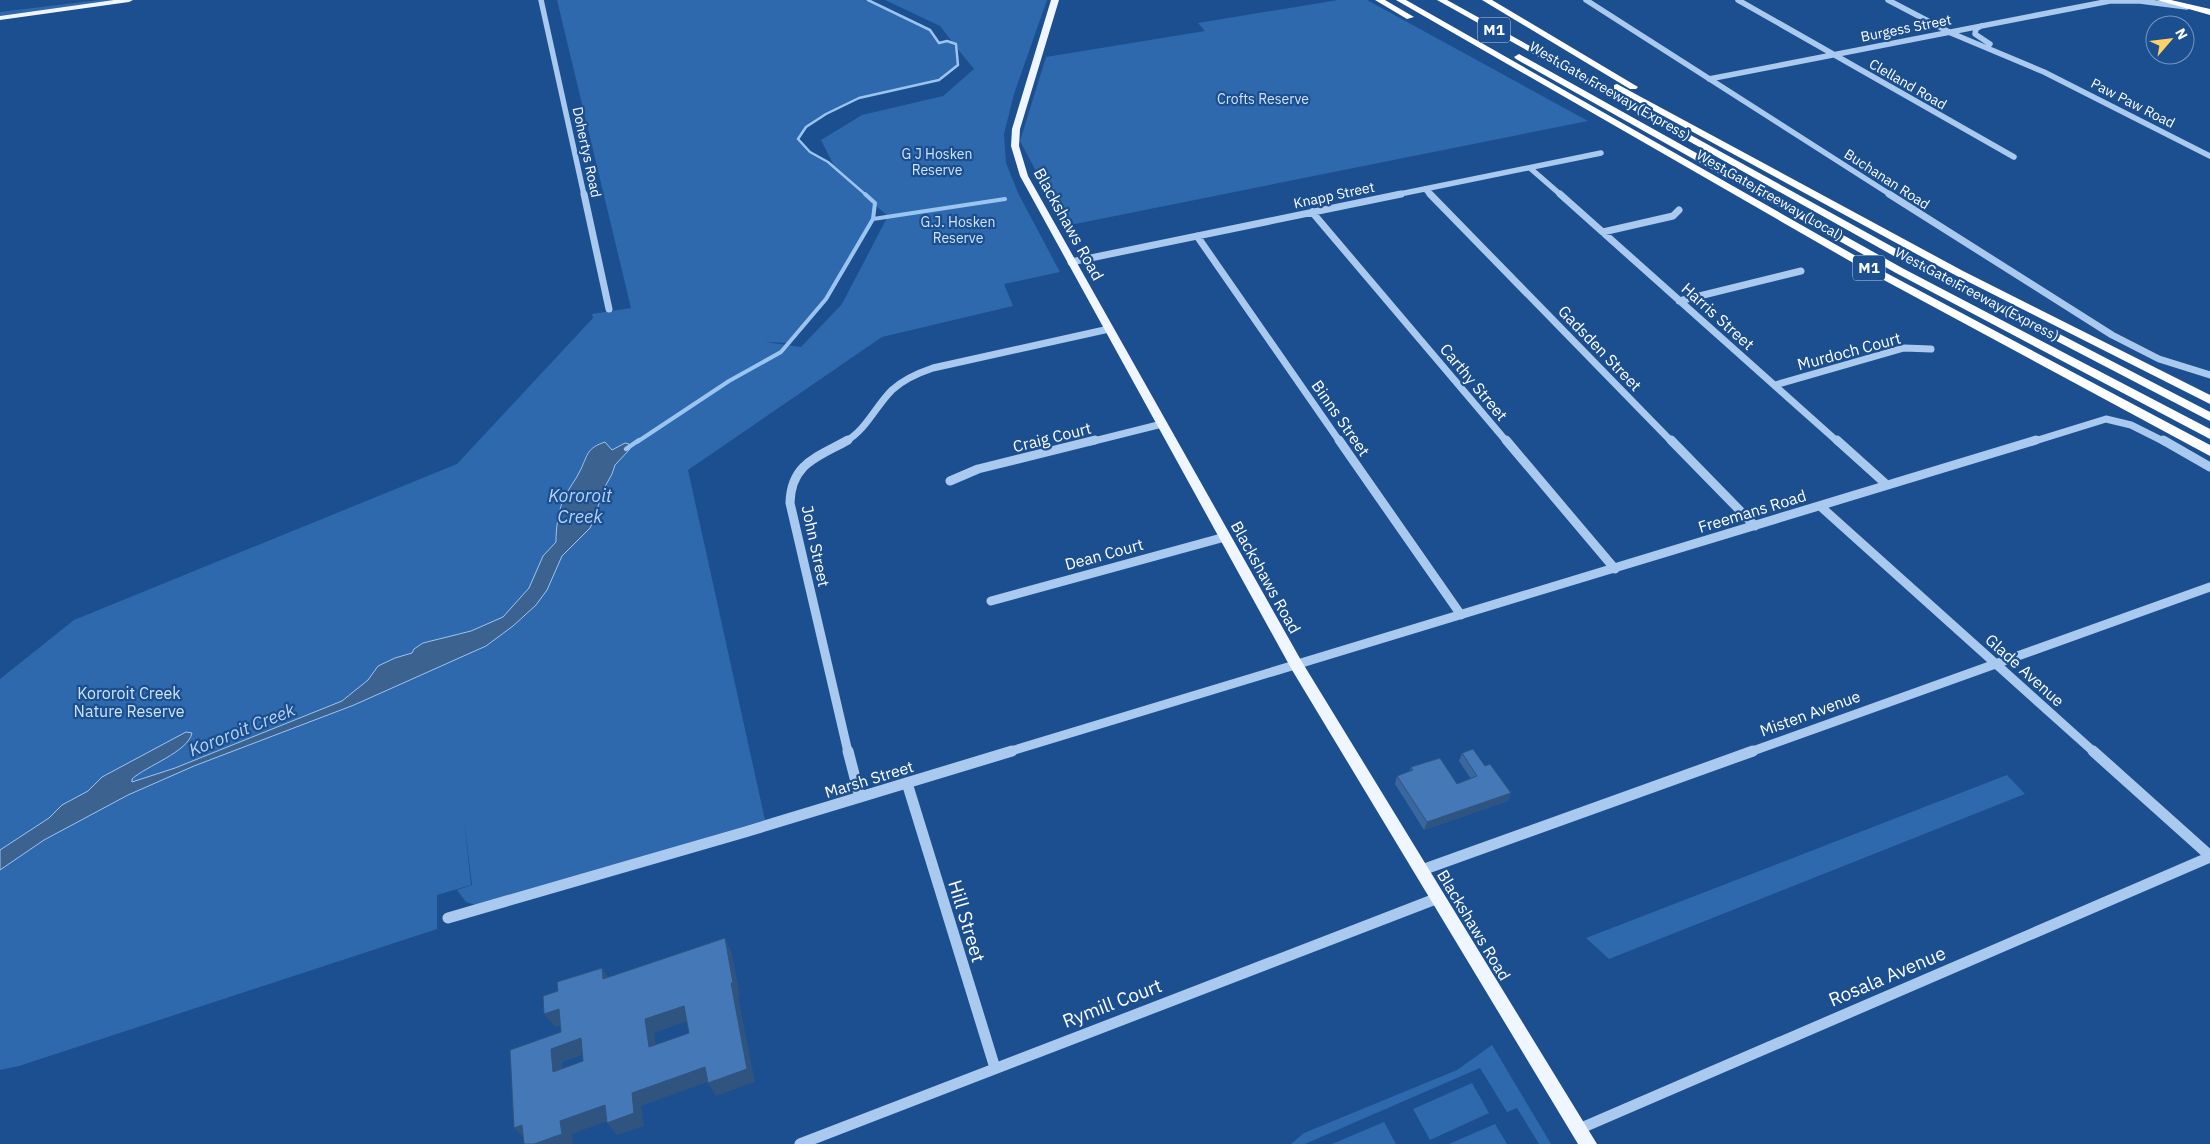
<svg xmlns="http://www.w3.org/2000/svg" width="2210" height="1144" font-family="'IBM Plex Sans',sans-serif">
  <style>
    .green { fill: #2e69ad; fill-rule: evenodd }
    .water { fill: #3c6290; stroke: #9cc4f0 }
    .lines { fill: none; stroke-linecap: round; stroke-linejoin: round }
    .stream-far2 { stroke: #9cc4f0; stroke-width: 2.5 }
    .stream-far1 { stroke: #9cc4f0; stroke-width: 4 }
    .stream { stroke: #9cc4f0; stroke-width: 4.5 }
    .minor-far3 { stroke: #a9c9ee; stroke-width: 5.5 }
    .minor-far2 { stroke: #a9c9ee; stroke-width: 7 }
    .minor-far1 { stroke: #a9c9ee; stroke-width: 9 }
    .minor { stroke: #a9c9ee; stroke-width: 11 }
    .major { fill: #f0f6ff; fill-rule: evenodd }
    .highway { fill: #fff; fill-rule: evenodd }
    .wall { fill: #3a679d }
    .shaded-wall { fill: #305480 }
    .building { fill: #4478b7; stroke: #305480; fill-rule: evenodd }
    .labels { text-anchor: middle; stroke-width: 4.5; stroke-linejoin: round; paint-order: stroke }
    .far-street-label { font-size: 14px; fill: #fff; stroke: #1b4f8f }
    .far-park-label { font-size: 14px; fill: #cfe3fa; stroke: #1b4f8f }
    .shield { fill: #1b4f8f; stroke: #bbcadd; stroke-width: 1 }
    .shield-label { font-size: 15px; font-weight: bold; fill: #fff }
    .street-label { font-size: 16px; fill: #fff; stroke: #1b4f8f }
    .park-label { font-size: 16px; fill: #cfe3fa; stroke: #1b4f8f }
    .water-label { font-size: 18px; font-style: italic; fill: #b5d3f5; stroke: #1b4f8f }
    .near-street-label { font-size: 19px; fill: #fff; stroke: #1b4f8f }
  </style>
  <rect width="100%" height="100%" fill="#1b4f8f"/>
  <path class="green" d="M100,0H116L0,16V12Z
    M557,0H868L930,30L939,43L947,41L953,43L940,26L885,0H1047L1014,94L1004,134L1006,163L1018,193L1060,272L1004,284L1013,306L882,337L688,470L765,820L479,906L466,902L457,890L472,885L464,819L471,885L437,895V929L19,1066L0,1070V679L74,620L457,464L593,318L592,314L631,308ZM956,47L974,69L943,96L862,115L821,140L835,168L810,152L798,140L806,127L826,114L859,98L939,80L958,65ZM875,205L888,216L842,304L801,347L765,342L789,343L826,299L873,219Z
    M1338,0H1367L1588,121L1065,226L1020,141L1046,57L1205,31L1198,23Z
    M2007,775L2025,794L1609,959L1586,938Z
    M1492,1045L1551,1144H1539L1517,1108L1507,1112L1480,1068L1305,1144H1291L1304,1133L1457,1070Z
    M1472,1083L1489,1113L1430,1140L1413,1109Z
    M1384,1122L1396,1144H1332Z
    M1495,1124L1507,1144H1449Z"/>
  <path class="water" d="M605,442L612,450L625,443L629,444L630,449L615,465L612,474L602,492L595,518L590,528L562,556L547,590L536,605L513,626L486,646L354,705L194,766L128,795L44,840L0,870V850L49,818L62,805L88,791L102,777L186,732L192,733C188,752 146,766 132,779V782L175,768L342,701L368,680L378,666L395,658L412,653L414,649L423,643L471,631L503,617L529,588L543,556L556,542C556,527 558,514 563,500C568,489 576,480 581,469C588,454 587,448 605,442Z"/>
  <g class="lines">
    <path class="stream-far2" d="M866,195L828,162L810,152L798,139L806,127L826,114L859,98L939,80L958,65L956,44L947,41L939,43L930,30L868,0"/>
    <path class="stream-far1" d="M873,219L1005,199
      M637,442L729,381L781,352L826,299L873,219L875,203L865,194"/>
    <path class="stream" d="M626,449L639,440"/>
    <path class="minor-far3" d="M541,0L584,195
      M1586,0L1891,195
      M1738,0L2014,157
      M1888,0L1951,33L2044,72L2210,156
      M2111,1H2140L2187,7
      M1981,26L1976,29L1975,34L1990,44
      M1709,79L2115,0
      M1530,168L1561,195
      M1425,189L1431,195
      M1395,195L1601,153"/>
    <path class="minor-far2" d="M584,194L609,309
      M1430,194L1672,442
      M1560,194L1838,442
      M1889,194L2112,335L2159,359L2210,375
      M1312,212L1507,442
      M1603,232L1673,216L1679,210
      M1197,236L1340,442
      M1071,262L1401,194
      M1679,301L1801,271
      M1775,385L1904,348L1931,349
      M845,442C867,429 875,407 892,390C904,379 918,373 933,368L1109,329
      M1090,442L1162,424
      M2032,442L2106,419L2131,425L2165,442"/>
    <path class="minor-far1" d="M848,440C818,457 791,463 790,503L848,752
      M1339,440L1461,615
      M1506,440L1615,569
      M1671,440L1755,526
      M1837,440L1887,485
      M2163,440L2210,467
      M950,481L978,469L1095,440
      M1820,506L2094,752
      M991,601L1225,537
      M1008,752L2036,440
      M1750,752L2210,587"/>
    <path class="minor" d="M848,751L860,797
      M2093,751L2210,856
      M907,783L995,1068
      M1422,870L1753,751
      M448,918L745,832L1012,751
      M1579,1129L2210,857
      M800,1144L1438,898"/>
    <path class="major" d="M114,0H133L129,2L0,20V16Z
      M1051,0H1059L1020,129L1019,146L1028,176L1302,662L1597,1144H1578L1292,670L1020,176L1011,146L1012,129Z"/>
    <path class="highway" d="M1375,0H1385L1414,17L1407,19Z
      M1396,0H1406L1877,268L2210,445V456L1869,272Z
      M1437,0H1447L1909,256L2210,412V421L1901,260Z
      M1482,0H1492L1638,87L1636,89H1630Z
      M2157,0H2171L2210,9V15Z
      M1519,54L1904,269L2210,429V439L1896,273L1516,59L1514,57Z
      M1617,84L1963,271L2210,395V404L1955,275L1614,89V85Z"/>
  </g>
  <path class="wall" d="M1462,753L1485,766L1511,793L1507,801L1424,830L1395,784L1397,776L1410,771L1411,767L1457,784L1471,779L1459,761Z"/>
  <path class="shaded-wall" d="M1511,793L1507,801L1424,830L1427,822Z
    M725,938L732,953L740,997H738L755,1082L716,1096L708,1083L731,983Z
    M602,968L611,982L603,979Z
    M684,1006L693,1019L654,1033L658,1060L649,1047L645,1019Z
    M559,1009L570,1023L555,1027L544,1014Z
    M581,1038L591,1052L562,1062L564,1085L553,1072L551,1049Z
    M705,1067L713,1080L641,1106L644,1126L617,1135L607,1123L632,1093Z
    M605,1105L615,1118L572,1134L573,1144H534L560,1121Z
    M522,1125L526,1140L514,1128Z"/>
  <path class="building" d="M1473,749L1485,766L1490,764L1511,793L1427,822L1397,776L1413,770L1411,767L1440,758L1457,784L1477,776L1462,753Z
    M725,938L733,983H731L747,1069L708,1083L705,1067L632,1093L634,1113L607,1123L605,1105L560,1121L562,1134L534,1144H524L522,1125L514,1128L510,1050L561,1032L559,1009L544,1014L543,996L558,991L557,982L602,968L603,979ZM684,1006L689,1033L649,1047L645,1019ZM581,1038L583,1061L553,1072L551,1049Z"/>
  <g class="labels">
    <g class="far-street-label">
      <text transform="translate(1906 28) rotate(-11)" y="5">Burgess Street</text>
      <text transform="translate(1908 84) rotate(30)" y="5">Clelland Road</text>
      <text transform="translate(1610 91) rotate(30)" y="5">West Gate Freeway (Express)</text>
      <text transform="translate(2133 103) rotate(27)" y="5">Paw Paw Road</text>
      <text transform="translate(587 152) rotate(78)" y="5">Dohertys Road</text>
      <text transform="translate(1887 179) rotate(33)" y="5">Buchanan Road</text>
      <text transform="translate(1334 195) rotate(-12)" y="5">Knapp Street</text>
      <text transform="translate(1770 195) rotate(30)" y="5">West Gate Freeway (Local)</text>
      <text transform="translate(1977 294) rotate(28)" y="5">West Gate Freeway (Express)</text>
    </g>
    <g class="far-park-label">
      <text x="1263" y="104">Crofts Reserve</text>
      <text x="937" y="159">G J Hosken<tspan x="937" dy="16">Reserve</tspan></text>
      <text x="958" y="227">G.J. Hosken<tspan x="958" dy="16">Reserve</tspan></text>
    </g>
    <g class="shield">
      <rect x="1478" y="17.5" width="32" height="25" rx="4"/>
      <rect x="1853" y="255.5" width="32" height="25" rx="4"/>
    </g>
    <g class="shield-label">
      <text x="1494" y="35">M1</text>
      <text x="1869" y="273">M1</text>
    </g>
    <g class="street-label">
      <text transform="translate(1069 224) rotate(61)" y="6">Blackshaws Road</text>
      <text transform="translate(1718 316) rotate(42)" y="6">Harris Street</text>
      <text transform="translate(1600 348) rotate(46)" y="6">Gadsden Street</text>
      <text transform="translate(1849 351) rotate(-15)" y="6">Murdoch Court</text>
      <text transform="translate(1474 382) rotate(50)" y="6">Carthy Street</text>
      <text transform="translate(1341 418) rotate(55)" y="6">Binns Street</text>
      <text transform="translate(1052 437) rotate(-14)" y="6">Craig Court</text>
      <text transform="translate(1752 511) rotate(-17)" y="6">Freemans Road</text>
      <text transform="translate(816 546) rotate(78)" y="6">John Street</text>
      <text transform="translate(1104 554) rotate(-15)" y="6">Dean Court</text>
      <text transform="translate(1266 577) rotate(61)" y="6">Blackshaws Road</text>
      <text transform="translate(2025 670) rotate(42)" y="6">Glade Avenue</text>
      <text transform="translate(1810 713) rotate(-20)" y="6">Misten Avenue</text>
      <text transform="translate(869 779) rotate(-17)" y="6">Marsh Street</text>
      <text transform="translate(1474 925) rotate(59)" y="6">Blackshaws Road</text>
    </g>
    <g class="park-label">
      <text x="129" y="699">Kororoit Creek<tspan x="129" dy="18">Nature Reserve</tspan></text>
    </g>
    <g class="water-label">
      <text x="580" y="502">Kororoit<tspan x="580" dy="21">Creek</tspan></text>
      <text transform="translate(242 730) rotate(-22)" y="6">Kororoit Creek</text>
    </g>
    <g class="near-street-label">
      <text transform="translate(967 921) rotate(73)" y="7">Hill Street</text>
      <text transform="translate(1887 976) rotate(-23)" y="7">Rosala Avenue</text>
      <text transform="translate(1112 1003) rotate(-21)" y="7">Rymill Court</text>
    </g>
  </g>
  <g transform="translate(2170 40) rotate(62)"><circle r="24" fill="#1b4f8f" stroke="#7695bc"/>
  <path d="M0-4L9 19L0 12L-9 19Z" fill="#ffd166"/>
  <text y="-8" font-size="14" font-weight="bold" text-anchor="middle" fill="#ffffff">N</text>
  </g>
</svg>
